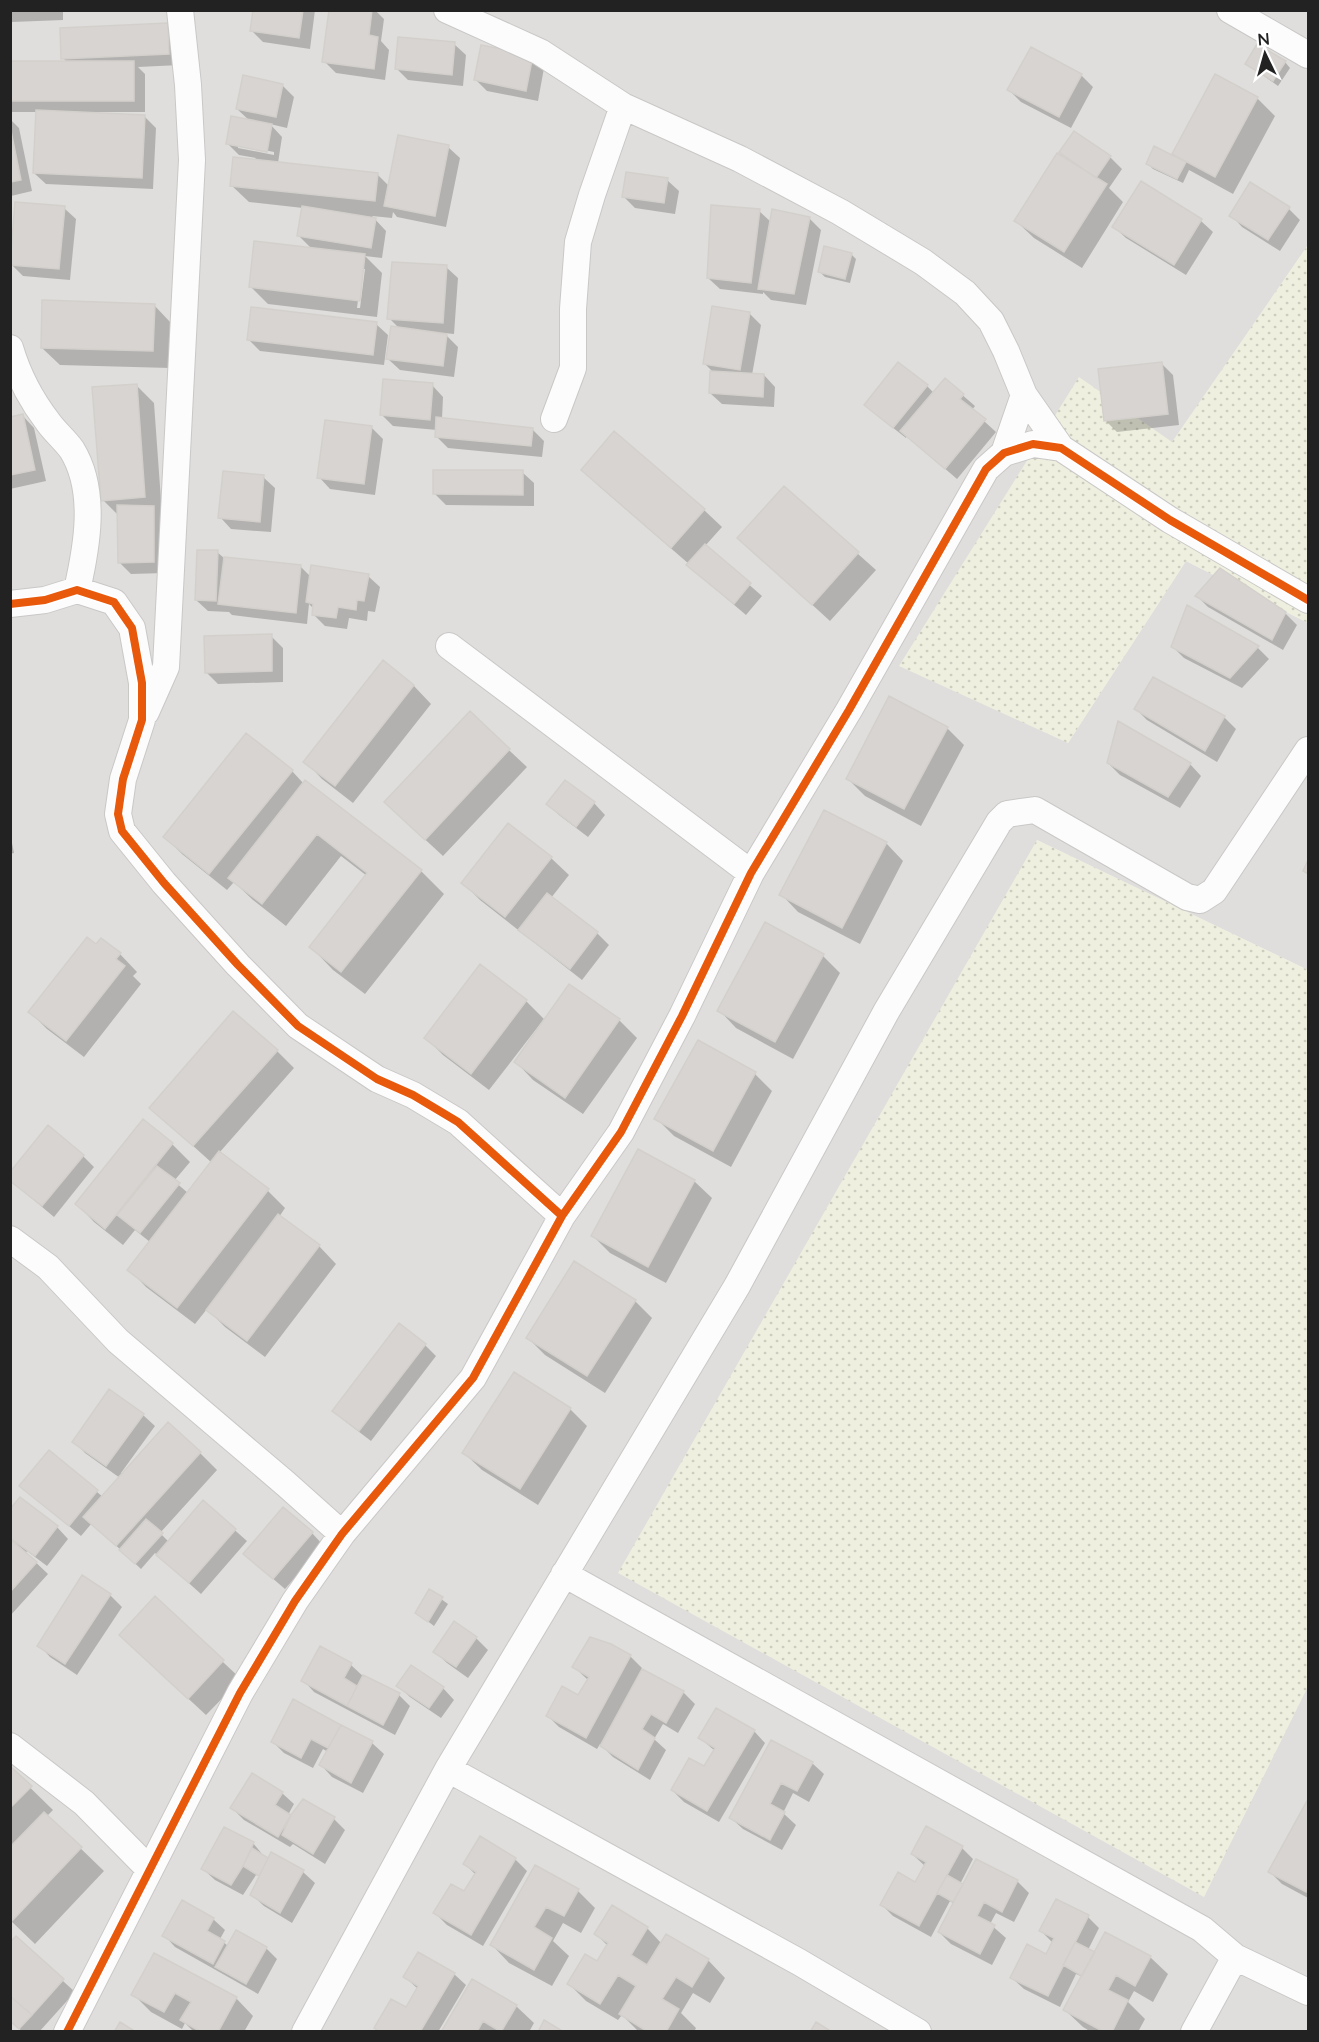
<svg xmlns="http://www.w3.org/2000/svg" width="1319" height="2042" font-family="Lato,sans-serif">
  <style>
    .residential { fill: #dfdedc }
    .farmland { fill: url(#farmland-dots) }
    .shadow { fill: #0003; fill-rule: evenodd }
    .building { fill: #d7d4d2; stroke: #d3d0cc; stroke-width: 1.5 }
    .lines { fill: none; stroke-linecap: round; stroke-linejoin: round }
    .street-casing { stroke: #c9c8c7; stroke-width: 28 }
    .street { stroke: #fdfcfc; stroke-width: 26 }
    .cycleway-casing { stroke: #fff; stroke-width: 11 }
    .cycleway { stroke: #e8590c; stroke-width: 8 }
  </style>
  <defs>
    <pattern id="farmland-dots" width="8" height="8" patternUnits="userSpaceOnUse" patternTransform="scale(1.5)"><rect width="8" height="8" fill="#efefdf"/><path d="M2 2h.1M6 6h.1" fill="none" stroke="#cdcdbf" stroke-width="1.8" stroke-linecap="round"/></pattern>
  </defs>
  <rect width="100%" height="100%" fill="#f0eeeb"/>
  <path class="residential" d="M11,11H1308V245L1172,443L1079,378L1068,743L1186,561L1308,623V970L1037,840L1204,1896L1308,1686V2031L11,2032Z"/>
  <path class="farmland" d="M1308,245V623L1186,561L1068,743L899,666L1079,377L1172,442Z
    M1037,840L1308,970V1686L1204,1897L618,1573Z"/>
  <path class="shadow" d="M10,10H63V20L12,22Z
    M255,10H315L310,49L263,42L252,31Z
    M331,10H375L384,19L381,41L389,50L385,80L336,73L324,61Z
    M167,25L179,36L180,65L138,67L145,74V112H96V114L144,116L156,128L153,189L46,184L34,173L37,112H10V62H67L63,58Z
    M454,44L466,55L463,86L408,80L397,69Z
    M532,57L544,68L538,101L487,91L476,80Z
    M1285,62L1290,68L1278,86L1247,64Z
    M1081,75L1093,87L1071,128L1021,102L1009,90Z
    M282,85L294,97L287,128L270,124L282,137L278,163L377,174L389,186L448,147L460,158L446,227L397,217L393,212L392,218L372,216L386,231L382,258L365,256L382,273L377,317L268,304L250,286L312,249L299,236L303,208L249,202L231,185L256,158L239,155L227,143L251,122L237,109ZM238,145L274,152V155L238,148ZM362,269H365L360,308H357Z
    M1257,98L1275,116L1233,194L1189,170L1183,183L1153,169L1147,163L1178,159L1174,154Z
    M10,119L19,128L32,191L11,196Z
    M1075,133L1110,157L1122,169L1109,188L1123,202L1082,268L1034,238L1016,221L1071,162L1061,152Z
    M667,180L679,191L675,214L635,208L624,197Z
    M1141,183L1201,221L1213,232L1186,275L1126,238L1114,227Z
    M64,208L76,219L70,280L23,276L11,264Z
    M1289,209L1300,220L1280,251L1242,227L1231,215Z
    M759,211L771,222L809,218L821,230L806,305L771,300L763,292V294L720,289L708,278Z
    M851,254L856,259L850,283L825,277L819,271Z
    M446,267L458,278L454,334L444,333L458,347L454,377L400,370L388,359L400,329L389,318Z
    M154,305L171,323L170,368L60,365L42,348Z
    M749,313L761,325L752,375H764L775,387L774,407L722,404L710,393L712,371L704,363Z
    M376,324L388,335L384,365L260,351L248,339Z
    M1162,364L1173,375L1179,425L1117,432L1105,420Z
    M945,380L975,406L972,410L996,432L957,479L907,436L906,438L878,416L866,405L927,386L934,393Z
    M136,385L154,403L162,514H160L164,519L165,573L131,574L119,562V516L103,500Z
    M432,385L443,397L442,419L532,429L544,441L542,457L448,448L436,436L437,430L393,426L382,415Z
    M23,416L34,428L46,481L10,489V419Z
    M371,427L383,439L375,495L330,489L319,477Z
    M614,433L704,510L722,527L705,546L762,596L746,615L700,576L688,565L689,564L600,487L583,470Z
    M522,472L534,483V506L446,505L434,493Z
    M263,477L275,488L271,532L231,529L220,517Z
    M784,488L876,570L830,621L739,538Z
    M217,552L224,558L301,567L311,577L368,576L380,587L375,612L368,611L367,621L349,618L347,629L325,626L313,614L314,609L309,604L307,624L232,615L229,612L208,611L196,600Z
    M1197,596L1285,613L1297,625L1283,650L1208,607Z
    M1187,607L1258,648L1269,659L1242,688L1184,658L1172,646Z
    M271,636L283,648V682L218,684L206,672Z
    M383,662L414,686L431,704L353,803L322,779L305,761Z
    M1135,708L1224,717L1236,729L1217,762L1147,720Z
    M470,714L527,767L443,856L404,820Z
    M947,728L964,745L921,826L865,796L847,778Z
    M1108,763L1190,764L1201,776L1180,808L1120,775Z
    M292,771L304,784L306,782L421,871L444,894L365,994L333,970L311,947L367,876L341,856L286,926L253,900L234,882L227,890L182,854L165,837Z
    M594,803L605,815L588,837L559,815L548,804Z
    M509,825L551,858L569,875L551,898L597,933L609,945L582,980L480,900L463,883Z
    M10,833L14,853L10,854Z
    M886,843L903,861L860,944L798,912L781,894Z
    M96,946L120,954L137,972L133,976L141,984L84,1057L47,1029L30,1012Z
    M823,956L840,973L793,1059L736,1028L719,1010Z
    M569,986L619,1020L637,1038L583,1114L533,1080L516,1062Z
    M526,1001L544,1019L489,1090L443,1055L426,1038Z
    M277,1051L294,1068L219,1153L268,1191L285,1208L279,1217L319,1246L336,1264L265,1357L225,1327L207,1309L195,1324L146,1287L129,1269L150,1242L135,1230L123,1245L94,1222L77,1204L143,1121L172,1144L190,1162L174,1181L188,1193L212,1163L151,1108Z
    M755,1074L772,1091L731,1167L674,1136L656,1118Z
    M83,1156L94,1167L54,1217L10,1180Z
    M694,1181L712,1198L666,1283L610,1253L593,1236Z
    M635,1301L652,1318L605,1393L545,1355L528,1338Z
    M425,1345L436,1356L371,1441L346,1422L334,1411Z
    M570,1409L587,1426L538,1505L482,1470L464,1453Z
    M143,1415L155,1426L121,1473L123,1474L200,1453L217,1470L160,1533L169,1542L203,1502L247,1541L201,1594L155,1553L141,1569L92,1523L81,1536L21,1486L49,1452L103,1497L120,1478L85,1453L74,1441Z
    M10,1511L57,1527L68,1539L47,1566L27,1551L26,1553L48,1574L10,1616Z
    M312,1533L323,1545L285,1589L257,1565Z
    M83,1578L110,1595L122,1607L77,1675L50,1657L39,1645Z
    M430,1591L448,1604L434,1626L417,1613Z
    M155,1598L241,1679L206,1715L138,1652Z
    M454,1623L476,1638L488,1650L468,1678L447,1663L435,1652Z
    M630,1656L642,1668L641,1670L683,1692L695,1704L678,1733L663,1724L654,1739L666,1750L650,1780L613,1757L600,1744L597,1749L559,1727L547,1715L578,1697L588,1680L574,1667Z
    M351,1665L365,1678L399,1695L410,1706L395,1735L314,1692L303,1680Z
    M398,1686L443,1688L454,1700L441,1718L410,1697Z
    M294,1701L372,1743L384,1754L363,1793L332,1777L321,1765L328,1752L323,1749L313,1768L284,1753L272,1741Z
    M754,1731L765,1743L719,1822L684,1802L672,1790L705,1768L715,1751L700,1738Z
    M772,1742L812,1763L824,1774L809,1802L793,1793L783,1813L796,1825L782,1850L743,1829L731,1818Z
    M10,1768L53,1810L47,1816L104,1871L35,1944L10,1920Z
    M252,1775L282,1793L294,1804L288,1815L292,1817L334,1819L345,1830L325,1864L293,1844L290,1847L244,1820L232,1808Z
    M1308,1802V1898L1282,1884L1270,1872Z
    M253,1843L268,1861L272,1854L303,1872L315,1883L292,1923L264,1906L252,1895L261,1877L256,1875L243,1895L215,1880L203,1869Z
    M962,1848L973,1859L960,1884L964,1886L977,1861L1018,1882L1029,1893L1014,1922L996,1913L990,1924L1006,1938L992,1965L951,1944L939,1932L954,1904L950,1901L931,1937L893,1916L882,1905L916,1884L925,1866L912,1854Z
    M515,1859L527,1871L483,1946L447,1925L435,1913L465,1893L476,1875L465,1864Z
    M536,1867L578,1891L595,1908L581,1933L563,1923L553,1941L569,1956L552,1986L509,1963L492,1945Z
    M183,1902L213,1919L225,1930L220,1939L228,1946L266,1948L277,1959L258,1994L175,1947L164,1935Z
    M1088,1917L1099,1928L1088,1950L1095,1954L1150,1957L1168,1974L1153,2002L1134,1991L1128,2002L1145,2019L1138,2032H1091L1083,2027L1065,2010L1083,1977L1076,1974L1060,2007L1024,1989L1012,1978L1046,1956L1053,1943L1041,1931Z
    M647,1928L662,1944L708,1960L725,1978L710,2003L693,1993L681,2013L696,2028L694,2032H639L622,2015L618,2020L586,2001L568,1983L597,1963L608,1946L596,1934Z
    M16,1938L75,1992L39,2032H23L10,2021Z
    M155,1955L236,1998L253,2016L244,2032H194L185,2023L182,2029L151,2012L133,1994Z
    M454,1974L466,1985L438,2032H379L406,2009L418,1989L405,1977Z
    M516,2006L534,2023L529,2032H443Z"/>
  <path class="building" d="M253,10H303L299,38L250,31Z
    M329,10H372L369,35L378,37L374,69L322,62Z
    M168,23L169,54L61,59L60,28Z
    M398,37L455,42L452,75L395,69Z
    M1257,44L1286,61L1273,81L1245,64Z
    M481,45L533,55L526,91L474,80Z
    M1031,47L1082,74L1059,117L1007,90Z
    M10,61H134V101H10Z
    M1215,74L1258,97L1215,177L1172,154Z
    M243,75L283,84L276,117L236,109Z
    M36,110L145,115L142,178L33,173Z
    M231,116L272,124L267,152L226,144Z
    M10,126L21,180L10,182Z
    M1074,131L1111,156L1096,178L1059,152Z
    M398,135L449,145L435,216L384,206Z
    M1154,146L1186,162L1177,179L1146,164Z
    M1057,153L1107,184L1064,252L1014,221Z
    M233,157L378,173L375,201L230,186Z
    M626,172L668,178L664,203L622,197Z
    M1141,181L1202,219L1174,265L1112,227Z
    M1250,182L1290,207L1268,240L1229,216Z
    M15,202L65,206L59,269L10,265Z
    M711,205L760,209L751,283L707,278Z
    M302,206L376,218L371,248L297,236Z
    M772,209L810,217L794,294L758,289Z
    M254,241L365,254L360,301L249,287Z
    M824,246L852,253L845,279L818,272Z
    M392,262L447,265L443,323L387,319Z
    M42,300L155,304L153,351L41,348Z
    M712,306L750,312L740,370L703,364Z
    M251,307L377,322L373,355L247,340Z
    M391,326L447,334L443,366L386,359Z
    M898,362L928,385L893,428L864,405Z
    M1162,362L1168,414L1104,421L1098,369Z
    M710,371L764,374L763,397L709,393Z
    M945,378L964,394L960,399L986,419L945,469L900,431Z
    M383,379L433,383L430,420L380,415Z
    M137,384L145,497L101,501L92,387Z
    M23,414L35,470L10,475V417Z
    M436,417L533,428L531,446L435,437Z
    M325,420L372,426L364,484L317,478Z
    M614,431L705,509L671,548L581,470Z
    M433,470H523V495L433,494Z
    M223,471L264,475L260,522L218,518Z
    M784,486L859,552L812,605L737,538Z
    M117,505L154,506V562L118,563Z
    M705,544L751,583L734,604L686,565Z
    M197,550H218L216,601L195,600Z
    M224,557L301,565L296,613L218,604Z
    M311,565L369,574L364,601L357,600L356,610L338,607L336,618L312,615L313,604L306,602Z
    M1220,568L1286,612L1272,640L1195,596Z
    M1187,605L1259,646L1230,678L1171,647Z
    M272,634V671L205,673L204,636Z
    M383,660L414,685L335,786L303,762Z
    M1153,677L1225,716L1205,751L1134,709Z
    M889,696L948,727L904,809L846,779Z
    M470,711L510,749L425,840L384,802Z
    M1118,721L1191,763L1168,797L1107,763Z
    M246,733L293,770L209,874L163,837Z
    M305,780L422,870L341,972L309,947L367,873L317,834L262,904L228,878Z
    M565,780L595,802L576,827L546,804Z
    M824,810L887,842L842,928L779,895Z
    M508,823L552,857L505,917L461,883Z
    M1308,860V874L1303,871Z
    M547,893L598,932L570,969L518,930Z
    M765,922L824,954L775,1042L717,1011Z
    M87,937L96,944L101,938L121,953L116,959L125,966L66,1041L28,1012Z
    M480,964L527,1000L471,1074L424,1038Z
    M569,984L620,1019L565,1098L514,1062Z
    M233,1011L278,1050L193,1146L149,1108Z
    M698,1040L756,1072L713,1151L654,1119Z
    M143,1119L173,1143L105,1229L75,1204Z
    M48,1125L84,1155L42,1206L10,1181V1172Z
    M638,1149L695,1180L648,1267L591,1236Z
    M219,1151L269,1189L177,1308L127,1270Z
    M157,1166L180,1183L140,1233L117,1215Z
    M278,1214L320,1245L247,1341L206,1310Z
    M574,1261L636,1300L587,1376L526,1338Z
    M399,1323L426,1344L359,1431L332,1411Z
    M514,1372L571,1408L520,1489L462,1453Z
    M109,1389L144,1414L106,1466L72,1442Z
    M168,1422L201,1452L116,1546L83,1517Z
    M49,1450L98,1490L69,1526L19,1486Z
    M20,1497L58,1526L35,1556L10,1538V1509Z
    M203,1500L236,1529L189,1583L156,1555Z
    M283,1507L313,1532L273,1579L243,1554Z
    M146,1519L163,1533L135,1564L119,1550Z
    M10,1539L37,1562L10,1592Z
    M82,1575L111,1594L65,1664L37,1646Z
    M429,1589L443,1597L428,1622L415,1613Z
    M155,1596L224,1660L188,1699L119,1635Z
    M454,1621L477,1637L456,1667L433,1652Z
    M590,1637L611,1644L631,1655L586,1738L546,1716L562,1686L578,1695L589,1677L572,1667Z
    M320,1646L352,1663L344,1678L357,1686L347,1706L301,1681Z
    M411,1665L444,1687L429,1708L396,1686Z
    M642,1669L684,1691L666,1723L651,1714L642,1729L655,1738L638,1770L600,1746Z
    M363,1675L400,1693L383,1725L347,1706Z
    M293,1699L341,1725L328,1748L311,1739L301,1758L271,1742Z
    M716,1708L755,1730L707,1811L671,1790L689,1758L704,1766L715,1748L698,1738Z
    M341,1725L373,1741L351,1783L319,1765Z
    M771,1740L813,1762L797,1791L781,1783L770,1804L785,1812L770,1840L729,1818Z
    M10,1766L32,1786L10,1808Z
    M252,1773L283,1792L275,1805L291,1815L278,1837L230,1808Z
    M303,1799L335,1817L313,1854L282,1835L291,1815Z
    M1308,1799V1887L1306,1892L1268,1872Z
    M44,1812L82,1847L11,1922L10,1847Z
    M926,1826L963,1846L919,1926L880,1905L898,1872L915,1882L926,1862L911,1854Z
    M224,1827L254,1842L243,1866L231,1885L201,1869Z
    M480,1836L516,1858L471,1935L433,1913L451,1884L464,1891L476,1872L463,1864Z
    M252,1848L268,1858L259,1876L243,1866Z
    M271,1852L304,1870L280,1913L250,1895Z
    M976,1859L1018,1880L1002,1912L984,1902L977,1916L995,1925L980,1954L938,1932Z
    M535,1865L579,1889L564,1916L546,1907L534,1927L552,1938L534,1970L490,1945Z
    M947,1875L963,1884L953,1902L937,1893Z
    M1056,1899L1089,1915L1048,1996L1010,1978L1027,1944L1046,1954L1054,1938L1039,1931Z
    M182,1900L214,1918L207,1931L225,1941L213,1964L162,1936Z
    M612,1905L648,1927L631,1955L647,1965L666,1934L709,1959L692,1987L676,1977L662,1999L679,2009L666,2032H648L619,2014L636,1986L618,1975L600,2004L567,1984L585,1954L597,1961L608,1943L594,1934Z
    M236,1930L267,1947L246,1984L215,1967Z
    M1105,1932L1151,1956L1135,1986L1116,1975L1108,1990L1128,2000L1112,2032H1104L1063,2010Z
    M16,1936L64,1979L32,2015L10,1996V1942Z
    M1075,1942L1095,1952L1082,1976L1063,1965Z
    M418,1952L455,1973L420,2032H380L374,2028L391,1999L406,2007L418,1986L403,1977Z
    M154,1953L237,1997L218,2032H201L180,2020L191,2002L175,1993L164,2012L131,1995Z
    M472,1979L517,2005L501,2032L483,2021L477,2032H441Z
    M10,1996L32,2015L19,2029L10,2021Z
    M544,2020L564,2032H538Z
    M120,2022L136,2032H114Z
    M816,2022L832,2032H810Z"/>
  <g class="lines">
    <defs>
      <path id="street" d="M447,10L540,52L623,106L740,159L840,212L923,262L965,293L991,321L1006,351L1024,395L1061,448
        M1230,10L1308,55
        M10,348C18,375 31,400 48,422C55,432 65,440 72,450C97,491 87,546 77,590
        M554,419L573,368V309L578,242L592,195L623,106
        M1004,453L1024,395
        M10,604L45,600L77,590L114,602L132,628L142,683V720L123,779L118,814L122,831L164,883L238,965L298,1026L377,1079L413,1095L458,1122L562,1216
        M449,646L751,873
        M146,712L166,667L192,160L188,85L180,10
        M10,1239L48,1267L118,1341L286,1484L342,1534
        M564,1574L1202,1929L1235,1957L1308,1992
        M10,1746L84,1803L149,1869
        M448,1769L799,1962L918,2032
        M67,2032L240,1693L295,1601L342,1534L473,1378L562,1216L621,1132L682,1016L751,873L849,710L986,469L1004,453L1033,444L1061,448L1170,520L1308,600
        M305,2032L448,1769L737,1286L886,1012L999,822L1007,814L1035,810L1187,897L1200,900L1214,891L1308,750
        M1194,2032L1235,1957"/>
    </defs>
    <use href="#street" class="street-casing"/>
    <use href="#street" class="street"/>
    <defs>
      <path id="cycleway" d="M10,604L45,600L77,590L114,602L132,628L142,683V720L123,779L118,814L122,831L164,883L238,965L298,1026L377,1079L413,1095L458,1122L562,1216
        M67,2032L240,1693L295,1601L342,1534L473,1378L562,1216L621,1132L682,1016L751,873L849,710L986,469L1004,453L1033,444L1061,448L1170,520L1308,600"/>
    </defs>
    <use href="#cycleway" class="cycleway-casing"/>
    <use href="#cycleway" class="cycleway"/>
  </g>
  <rect width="1319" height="2042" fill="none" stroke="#222222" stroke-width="24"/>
  <g transform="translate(1265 54) rotate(355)" stroke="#ffffff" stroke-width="4.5" paint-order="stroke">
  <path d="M0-4.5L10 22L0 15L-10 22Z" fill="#222222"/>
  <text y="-9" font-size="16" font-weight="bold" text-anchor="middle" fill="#222222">N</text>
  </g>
</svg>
